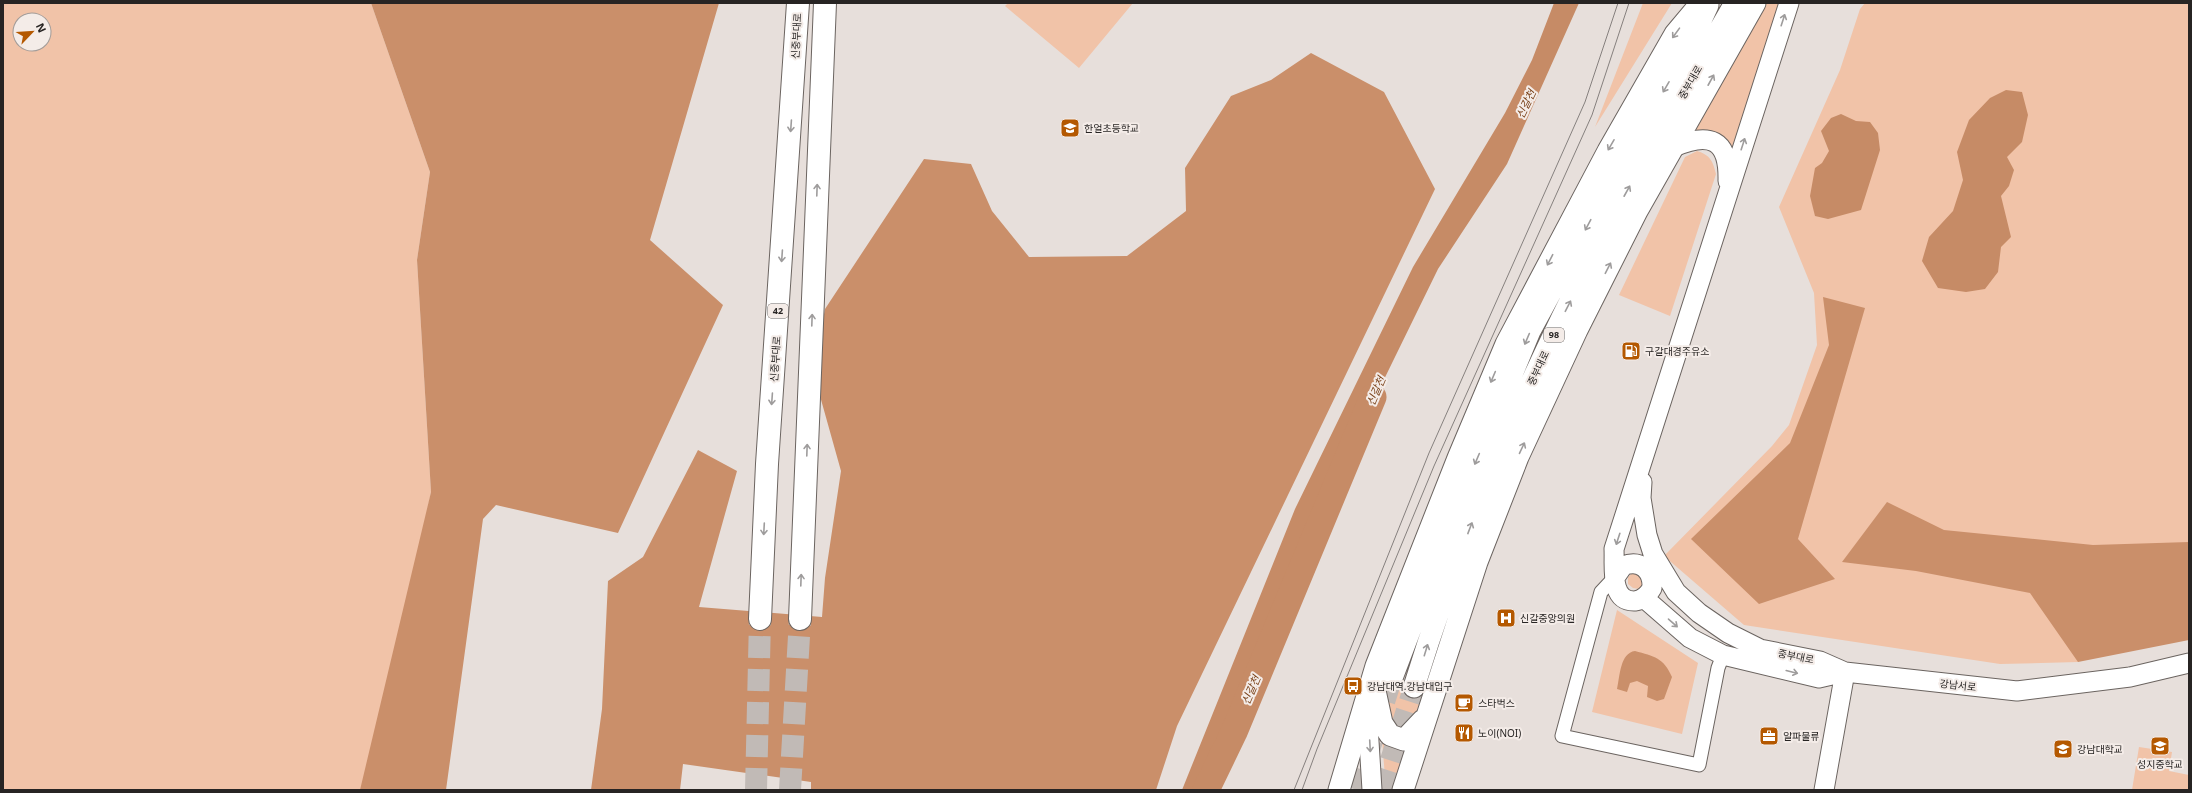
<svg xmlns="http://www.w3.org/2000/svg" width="2192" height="793" font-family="'Noto Sans','Noto Sans KR',sans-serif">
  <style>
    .green { fill: #f1c3a8; fill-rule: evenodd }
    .forest { fill: #ca8f6a }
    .water { fill: #c68b66 }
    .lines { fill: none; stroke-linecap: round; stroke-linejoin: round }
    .river { stroke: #c68b66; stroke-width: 27 }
    .primary-tunnel { stroke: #c1bab6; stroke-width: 21; stroke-dasharray: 21 10; stroke-linecap: butt }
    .highway-tunnel { stroke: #c1bab6; stroke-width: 22; stroke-dasharray: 22 11; stroke-linecap: butt }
    .street-casing { stroke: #6b6460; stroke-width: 15 }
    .secondary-casing { stroke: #6b6460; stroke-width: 21 }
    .primary-casing { stroke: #6b6460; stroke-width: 23 }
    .highway-casing { stroke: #6b6460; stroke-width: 24 }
    .street { stroke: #fff; stroke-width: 13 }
    .secondary { stroke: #fff; stroke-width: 19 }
    .primary { stroke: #fff; stroke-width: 21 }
    .highway { stroke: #fff; stroke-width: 22 }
    .tram { stroke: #86807e; stroke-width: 1 }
    .oneway { stroke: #9e9c9c }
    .labels { text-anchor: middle; stroke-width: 4; stroke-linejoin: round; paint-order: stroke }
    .shield { fill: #f4ece8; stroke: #64605e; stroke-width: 1 }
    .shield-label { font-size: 9px; font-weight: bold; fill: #272423 }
    .street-label { font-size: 10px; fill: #272423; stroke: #f4ece8 }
    .poi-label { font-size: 10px; fill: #272423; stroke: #f4ece8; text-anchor: start }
    .water-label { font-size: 11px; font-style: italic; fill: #783f16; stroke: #f4ece8 }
  </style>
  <rect width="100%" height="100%" fill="#e7dfdb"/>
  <path class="green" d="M3,3H371L430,172L417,260L431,492L369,790H3ZM20,20H44V44H20Z
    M1008,3H1133L1079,68L1005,6Z
    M1643,3H1672L1595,127Z
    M1762,3H1783L1732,169L1690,133Z
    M1865,3H2189V593L2078,662L2000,664L1744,625L1664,556L1772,446L1789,425L1817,345L1814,293L1779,207L1840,70L1860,9Z
    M1697,151C1710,155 1713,161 1716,174L1670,316L1619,295L1685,157Z
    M1635,570L1646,583L1639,589L1633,588L1628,584V577Z
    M1617,610L1698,663L1682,734L1592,712Z
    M1385,679L1430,692L1418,707L1413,722L1404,728C1380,719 1385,700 1385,679Z
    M1382,739C1389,748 1393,753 1404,752L1412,744L1398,790H1386Z
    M2139,747L2172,752L2169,771L2189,775V790H2132Z"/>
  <path class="forest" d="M371,3H719L650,240L723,305L618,533L496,505L483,519L446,790H360L431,492L417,260L430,172Z
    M1311,53L1384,92L1435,189L1177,726L1156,790H811V782L683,764L680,790H591L602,709L608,581L643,557L698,450L737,471L699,607L822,617L825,578L841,471L813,371L825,309L924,159L971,164L992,211L1029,257L1127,256L1186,211L1185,168L1231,96L1271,80Z
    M1823,297L1865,308L1798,539L1835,579L1759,604L1691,539L1790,443L1829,345Z
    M1887,502L1944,530L2093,545L2189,542V640L2078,662L2030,593L1916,571L1842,562Z
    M1635,651C1654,656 1664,658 1672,677L1664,699L1657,701L1647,697L1648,686L1637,681L1630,683L1627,692L1617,689C1620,676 1620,653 1635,651Z"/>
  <path class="water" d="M1554,3H1579L1507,164L1438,269L1283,586L1203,790H1182L1295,509L1413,267L1505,113L1532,60Z
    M2006,90L2022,92L2028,115L2022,142L2007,157L2014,170L2009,186L2001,196L2011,237L2001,247L1998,272L1985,289L1966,292L1938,288L1922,261L1929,237L1953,211L1963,180L1957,152L1969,120L1990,98Z
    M1841,114L1856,121L1870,122L1878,133L1880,150L1861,210L1828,219L1815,216L1810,196L1815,168L1822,163L1829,151L1821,131L1831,118Z"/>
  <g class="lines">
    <path class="river" d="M1206,790L1234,732L1373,397"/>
    <path class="primary-tunnel" d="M1357,790L1392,678
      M1381,790L1414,687"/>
    <path class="highway-tunnel" d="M756,790L760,619
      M790,790L800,619"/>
    <defs>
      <path id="street" d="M1616,576L1601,592L1562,736L1699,765L1718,668L1723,655"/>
      <path id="secondary" d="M1674,147C1709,132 1729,138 1728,181
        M1642,482L1641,498L1647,535L1653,554L1676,592L1699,613L1728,633L1760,649L1820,661L1845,672L2017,691L2130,677L2189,663
        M1616,576L1623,566C1640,559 1653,570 1652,588C1648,595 1643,600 1635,601C1609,602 1615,566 1614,549L1789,3
        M1644,598L1690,638L1723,655L1819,678L1845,672
        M1371,703L1368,725L1372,790
        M1824,790L1845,672"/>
      <path id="primary" d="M1392,678L1460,499L1530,331L1616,172L1690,44L1708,5
        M1374,686L1382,723L1390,735L1404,740L1423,720
        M1414,687C1467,515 1541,350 1627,191C1661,128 1699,66 1735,3
        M1339,790L1376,666L1458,458L1506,344L1608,151L1675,34L1701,3
        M1403,790L1477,562L1518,457L1577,330L1637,211L1755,3"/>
      <path id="highway" d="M760,619L767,464L798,3
        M800,619L825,3"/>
    </defs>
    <use href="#street" class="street-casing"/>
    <use href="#secondary" class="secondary-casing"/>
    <use href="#primary" class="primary-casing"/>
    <use href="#highway" class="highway-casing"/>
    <use href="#street" class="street"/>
    <use href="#secondary" class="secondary"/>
    <use href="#primary" class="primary"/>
    <use href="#highway" class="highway"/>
    <path class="tram" d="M1294,790L1429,453L1585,102L1618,3
      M1302,790L1317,749L1434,466L1592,115L1629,3"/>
  </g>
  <defs><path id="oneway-shaft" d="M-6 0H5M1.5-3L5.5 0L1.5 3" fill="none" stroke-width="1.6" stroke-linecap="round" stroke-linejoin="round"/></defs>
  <g class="oneway">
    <use href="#oneway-shaft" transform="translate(1783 20) rotate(-72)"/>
    <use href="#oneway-shaft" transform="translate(1676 33) rotate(126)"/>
    <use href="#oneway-shaft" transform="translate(1711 80) rotate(-61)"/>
    <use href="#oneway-shaft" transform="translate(1666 87) rotate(120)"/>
    <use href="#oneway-shaft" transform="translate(791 126) rotate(94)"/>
    <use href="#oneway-shaft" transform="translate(1743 144) rotate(-72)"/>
    <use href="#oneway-shaft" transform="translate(1611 145) rotate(120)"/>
    <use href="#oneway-shaft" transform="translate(817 190) rotate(-88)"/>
    <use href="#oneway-shaft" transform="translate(1627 191) rotate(-61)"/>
    <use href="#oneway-shaft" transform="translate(1588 225) rotate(118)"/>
    <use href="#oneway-shaft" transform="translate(782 256) rotate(94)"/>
    <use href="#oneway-shaft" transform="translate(1550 260) rotate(117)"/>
    <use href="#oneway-shaft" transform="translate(1608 268) rotate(-63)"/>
    <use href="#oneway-shaft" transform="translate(1568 306) rotate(-63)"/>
    <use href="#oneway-shaft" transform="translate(812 320) rotate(-88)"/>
    <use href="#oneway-shaft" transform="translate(1527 339) rotate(113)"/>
    <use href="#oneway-shaft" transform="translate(1493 377) rotate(113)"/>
    <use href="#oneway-shaft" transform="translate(772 399) rotate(94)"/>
    <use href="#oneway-shaft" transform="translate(1522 448) rotate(-65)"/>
    <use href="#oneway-shaft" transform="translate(807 450) rotate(-88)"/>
    <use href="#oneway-shaft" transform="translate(1477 459) rotate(113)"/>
    <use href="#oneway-shaft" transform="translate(1470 528) rotate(-69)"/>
    <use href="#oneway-shaft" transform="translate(764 529) rotate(93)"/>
    <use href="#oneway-shaft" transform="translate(1618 539) rotate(108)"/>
    <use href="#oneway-shaft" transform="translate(801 580) rotate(-88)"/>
    <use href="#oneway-shaft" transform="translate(1673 623) rotate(41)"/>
    <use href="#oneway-shaft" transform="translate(1426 650) rotate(-73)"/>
    <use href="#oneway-shaft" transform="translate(1792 672) rotate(14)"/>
    <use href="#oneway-shaft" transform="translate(1370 746) rotate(87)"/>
  </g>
  <defs>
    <symbol id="school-square" viewBox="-11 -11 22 22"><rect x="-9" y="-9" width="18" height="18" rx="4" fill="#b45800" stroke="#f4ece8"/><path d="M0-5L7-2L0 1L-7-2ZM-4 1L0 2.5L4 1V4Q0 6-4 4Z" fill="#fff"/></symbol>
    <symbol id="fuel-square" viewBox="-11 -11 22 22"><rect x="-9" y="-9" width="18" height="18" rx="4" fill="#b45800" stroke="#f4ece8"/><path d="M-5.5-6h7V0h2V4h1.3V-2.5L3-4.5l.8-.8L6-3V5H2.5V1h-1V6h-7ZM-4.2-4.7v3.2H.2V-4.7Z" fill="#fff"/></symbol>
    <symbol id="hospital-square" viewBox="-11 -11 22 22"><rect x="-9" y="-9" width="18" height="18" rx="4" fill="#b45800" stroke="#f4ece8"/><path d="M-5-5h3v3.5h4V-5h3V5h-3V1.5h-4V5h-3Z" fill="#fff"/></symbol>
    <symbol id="bus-square" viewBox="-11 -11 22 22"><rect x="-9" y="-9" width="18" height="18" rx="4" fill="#b45800" stroke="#f4ece8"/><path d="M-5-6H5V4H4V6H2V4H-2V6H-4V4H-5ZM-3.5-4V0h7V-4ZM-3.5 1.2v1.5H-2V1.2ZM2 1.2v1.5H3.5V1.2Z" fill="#fff"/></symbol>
    <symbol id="cafe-square" viewBox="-11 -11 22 22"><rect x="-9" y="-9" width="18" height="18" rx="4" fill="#b45800" stroke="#f4ece8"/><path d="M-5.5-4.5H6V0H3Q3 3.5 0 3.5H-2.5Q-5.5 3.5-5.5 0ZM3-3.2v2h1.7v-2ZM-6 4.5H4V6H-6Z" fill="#fff"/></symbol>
    <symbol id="restaurant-square" viewBox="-11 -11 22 22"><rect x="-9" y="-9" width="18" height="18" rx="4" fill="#b45800" stroke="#f4ece8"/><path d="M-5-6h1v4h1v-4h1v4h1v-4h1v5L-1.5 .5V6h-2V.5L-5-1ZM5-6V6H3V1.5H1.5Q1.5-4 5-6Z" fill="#fff"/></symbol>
    <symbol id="office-square" viewBox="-11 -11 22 22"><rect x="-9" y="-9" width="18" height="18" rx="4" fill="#b45800" stroke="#f4ece8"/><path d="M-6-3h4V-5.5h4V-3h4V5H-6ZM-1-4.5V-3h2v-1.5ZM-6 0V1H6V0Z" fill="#fff"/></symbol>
    <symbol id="university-square" viewBox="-11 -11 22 22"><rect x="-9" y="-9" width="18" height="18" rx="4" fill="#b45800" stroke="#f4ece8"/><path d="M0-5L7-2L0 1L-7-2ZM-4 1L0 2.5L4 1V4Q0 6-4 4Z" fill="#fff"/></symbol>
  </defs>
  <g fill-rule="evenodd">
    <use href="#school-square" x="1059" y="117" width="22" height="22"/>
    <use href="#fuel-square" x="1620" y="340" width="22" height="22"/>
    <use href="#hospital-square" x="1495" y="607" width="22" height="22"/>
    <use href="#bus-square" x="1342" y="675" width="22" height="22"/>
    <use href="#cafe-square" x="1453" y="692" width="22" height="22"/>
    <use href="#restaurant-square" x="1453" y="722" width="22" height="22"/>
    <use href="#office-square" x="1758" y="725" width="22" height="22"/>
    <use href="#school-square" x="2149" y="735" width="22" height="22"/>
    <use href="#university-square" x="2052" y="738" width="22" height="22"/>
  </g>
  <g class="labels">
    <g class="shield">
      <rect x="768" y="304" width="20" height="14" rx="3"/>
      <rect x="1544" y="328" width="20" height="14" rx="3"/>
    </g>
    <g class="shield-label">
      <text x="778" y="314">42</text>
      <text x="1554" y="338">98</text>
    </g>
    <g class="street-label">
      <text transform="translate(796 36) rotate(-87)" y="4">신중부대로</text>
      <text transform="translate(1690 82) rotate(-60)" y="4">중부대로</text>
      <text transform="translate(775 359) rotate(-86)" y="4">신중부대로</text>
      <text transform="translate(1538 368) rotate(-65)" y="4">중부대로</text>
      <text transform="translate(1796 656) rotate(11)" y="4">중부대로</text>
      <text transform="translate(1958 685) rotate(6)" y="4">강남서로</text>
    </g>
    <g class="poi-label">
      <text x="1084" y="132">한얼초등학교</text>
      <text x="1645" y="355">구갈대경주유소</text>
      <text x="1520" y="622">신갈중앙의원</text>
      <text x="1367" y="690">강남대역.강남대입구</text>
      <text x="1478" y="707">스타벅스</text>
      <text x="1478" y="737">노이(NOI)</text>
      <text x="1783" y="740">알파물류</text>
      <text x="2077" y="753">강남대학교</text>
      <text x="2160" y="768" text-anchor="middle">성지중학교</text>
    </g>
    <g class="water-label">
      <text transform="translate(1526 104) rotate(-64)" y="4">신갈천</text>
      <text transform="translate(1376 391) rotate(-67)" y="4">신갈천</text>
      <text transform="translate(1251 690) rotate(-67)" y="4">신갈천</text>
    </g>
  </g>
  <rect width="2192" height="793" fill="none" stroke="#272423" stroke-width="8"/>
  <g transform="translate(32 32) rotate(65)"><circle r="19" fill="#f4ece8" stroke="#a29c99"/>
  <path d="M0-3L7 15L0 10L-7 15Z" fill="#b45800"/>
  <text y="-6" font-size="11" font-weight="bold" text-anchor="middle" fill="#272423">N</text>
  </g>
</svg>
